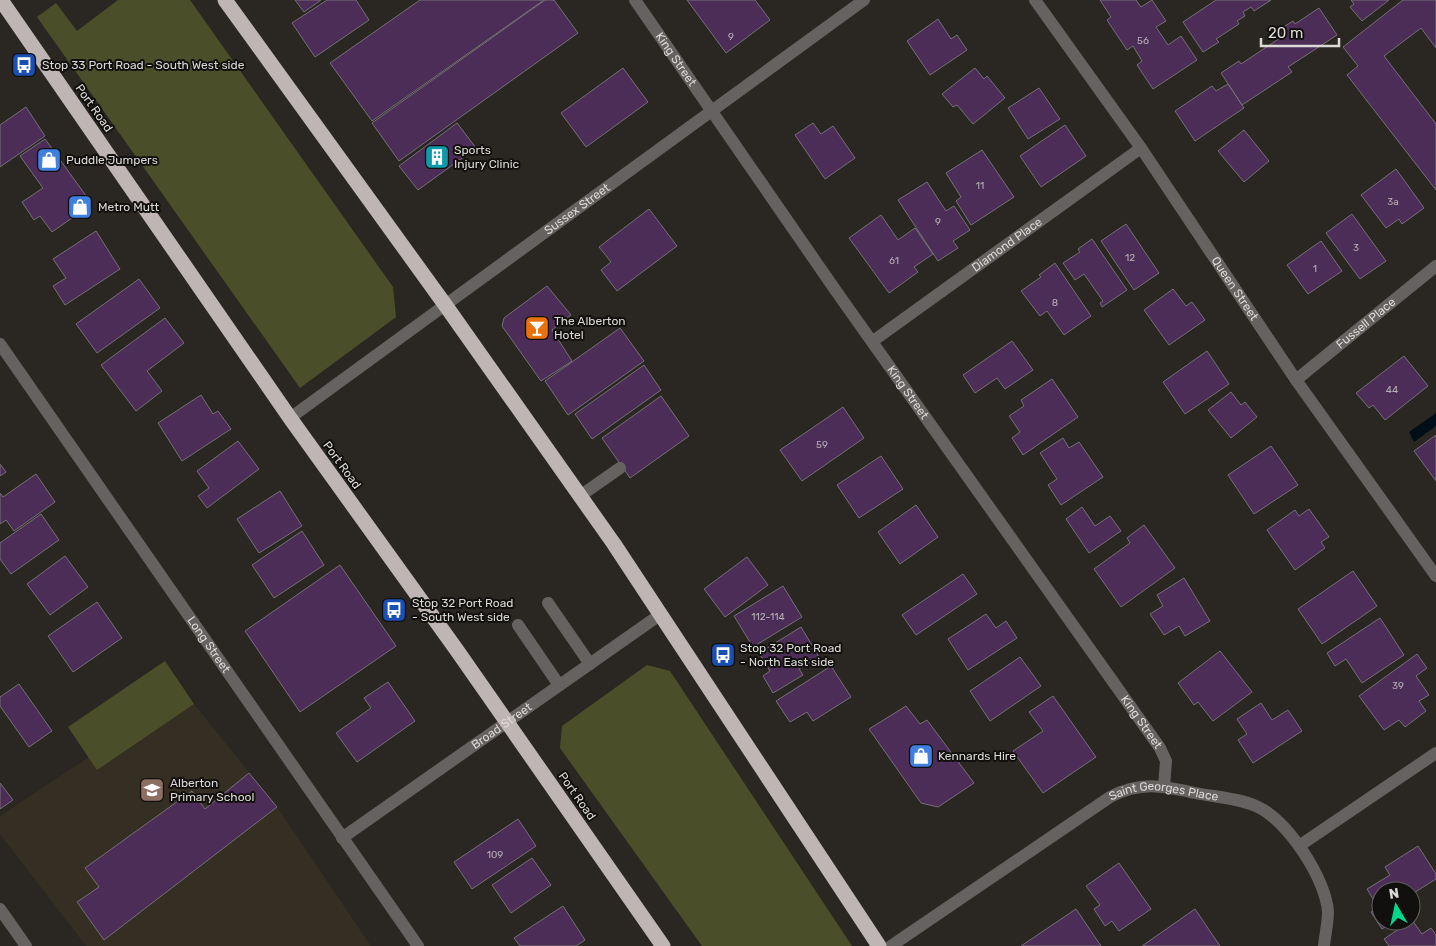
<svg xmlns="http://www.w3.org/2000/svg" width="1436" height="946" font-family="Rubik,sans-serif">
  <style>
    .built { fill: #342e23 }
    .green { fill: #4b4f29 }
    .water { fill: #000f17 }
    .building { fill: #4c2d58; stroke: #757076 }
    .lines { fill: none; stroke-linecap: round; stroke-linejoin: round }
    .lane { stroke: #666262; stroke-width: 12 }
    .street { stroke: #666262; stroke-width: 12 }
    .highway { stroke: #beb5b4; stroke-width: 15 }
    .labels { text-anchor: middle; stroke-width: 4; stroke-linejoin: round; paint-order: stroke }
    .number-label { font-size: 10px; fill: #b7aeb6 }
    .street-label { font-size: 12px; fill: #dbd9d6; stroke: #11100e }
    .poi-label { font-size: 12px; fill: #dbd9d6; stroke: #11100e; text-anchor: start }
  </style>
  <rect width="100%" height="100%" fill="#2a2722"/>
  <path class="built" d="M165,661L194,704L277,807L371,946H86L0,834V816L89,757L68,727Z"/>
  <path class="green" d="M118,0H190L393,287L396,317L300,388L37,17L56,3L77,31Z
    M165,661L194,704L97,770L68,727Z
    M647,665L670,671L852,946H702L560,748L562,726Z"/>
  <path class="water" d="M1436,413V426L1414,442L1409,432Z"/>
  <path class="building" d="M295,0H321L304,12Z
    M327,0H356L369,20L315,57L292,23Z
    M420,0H544L372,121L330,63Z
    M545,0H554L578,33L399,161L372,123Z
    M687,0H755L770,20L726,53Z
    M1100,0H1136L1141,7L1152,0L1166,21L1156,27L1168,45L1181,36L1197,60L1153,89L1137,65L1142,61L1133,46L1127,50L1107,20L1111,17Z
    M1216,0H1271L1254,11L1251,7L1243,12L1245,16L1237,21L1239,24L1216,39L1219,42L1203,52L1183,22Z
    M1351,0H1389L1362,21L1350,7L1354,4Z
    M1403,0H1436V48L1421,28L1384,56L1436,124V190L1347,75L1358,66L1343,47Z
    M1319,8L1337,35L1288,67L1292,72L1242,105L1221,73L1239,61L1241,64L1283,36L1279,30L1293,21L1295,24Z
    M938,19L951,39L957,35L967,50L930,75L907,41Z
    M623,68L648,102L586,147L561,113Z
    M975,68L984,79L987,76L1005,98L973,124L957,105L953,107L942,94Z
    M1228,84L1244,108L1195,141L1175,111L1212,86L1216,91Z
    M1039,88L1060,119L1028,139L1008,108Z
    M26,107L45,136L0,167V125Z
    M457,123L476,148L418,190L399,166Z
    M813,123L821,134L833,126L855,158L825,179L795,135Z
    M1065,125L1086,156L1041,187L1020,156Z
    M1244,130L1269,161L1244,182L1218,151Z
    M45,139L92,204L52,232L40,216L34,220L22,202L43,188L20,156Z
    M982,150L1014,197L971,225L956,201L961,197L946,173Z
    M1396,169L1424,208L1402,224L1399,219L1386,228L1361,195Z
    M927,182L946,211L954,206L970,230L953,241L958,248L938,261L898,200Z
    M649,209L677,246L617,291L601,270L611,262L599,247Z
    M1352,214L1386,261L1360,279L1326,233Z
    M881,215L898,240L915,228L933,254L914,267L918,272L889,293L849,238Z
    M1126,224L1159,273L1134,290L1101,241Z
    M96,231L120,269L65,305L53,286L66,278L53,259Z
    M1092,239L1127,290L1102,307L1100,303L1103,301L1084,274L1075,280L1063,263L1080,252L1078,249Z
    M1321,241L1342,271L1308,294L1287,265Z
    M1055,263L1091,316L1064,335L1047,311L1040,316L1021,291L1041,277L1039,275Z
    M139,279L160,308L97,353L76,324Z
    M547,286L571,315L552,330L572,361L541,381L502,326L504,318Z
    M1173,289L1186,306L1192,302L1205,320L1169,345L1144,310Z
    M165,318L184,343L147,371L162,391L136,411L101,365Z
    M620,328L644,361L568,415L545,381Z
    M1012,341L1033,370L1005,389L997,378L975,393L963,375Z
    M1207,351L1229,384L1185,414L1163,382Z
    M1404,356L1428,386L1385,420L1373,405L1369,408L1356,393Z
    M644,365L661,390L592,439L575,414Z
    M1052,379L1078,417L1023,455L1012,438L1020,432L1009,416L1024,406L1021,400Z
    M1231,392L1241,405L1245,402L1257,417L1231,438L1208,410Z
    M201,395L213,414L218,411L231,429L182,461L158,423Z
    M661,396L689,436L630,478L602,438Z
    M843,407L864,438L802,481L780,450Z
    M1436,435V481L1414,451Z
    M1063,438L1069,448L1079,442L1103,477L1061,505L1048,485L1057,479L1040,453Z
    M238,441L259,469L207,508L198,496L209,488L197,471Z
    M1271,446L1298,485L1254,514L1228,475Z
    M881,456L903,489L859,518L837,485Z
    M0,464L6,472L0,476Z
    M36,474L55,502L14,531L6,520L0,524V493L3,497Z
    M280,491L302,526L259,553L237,519Z
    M916,505L938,537L900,564L878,532Z
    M1082,507L1095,526L1110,516L1121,531L1089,553L1066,519Z
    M1309,509L1329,537L1321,542L1325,548L1295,570L1267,530L1295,510L1299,516Z
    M41,514L59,540L11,574L0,559V543Z
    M1144,525L1175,568L1121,607L1094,569L1130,543L1127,538Z
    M302,531L324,565L274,598L252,565Z
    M65,556L88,587L50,615L27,584Z
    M747,557L768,585L725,617L704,589Z
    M340,565L396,646L300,712L245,631Z
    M1353,571L1377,606L1322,644L1298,609Z
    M963,574L977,594L916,635L902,615Z
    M1184,578L1210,621L1185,636L1179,626L1164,635L1150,614L1163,606L1157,595Z
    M783,586L802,617L753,647L734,616Z
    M97,602L122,638L73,672L48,636Z
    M986,614L996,628L1006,621L1017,638L968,670L948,639Z
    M1380,618L1404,655L1362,683L1346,659L1335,666L1327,653Z
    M801,627L819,657L799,669L803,675L773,693L763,676L770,671L759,653Z
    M1220,651L1252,692L1213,721L1198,702L1194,705L1178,683Z
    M1417,654L1427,668L1416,676L1429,695L1419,701L1426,711L1405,727L1399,720L1384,730L1359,696Z
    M1020,657L1041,686L990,721L970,691Z
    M831,666L851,697L813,721L807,712L790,722L776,701Z
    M388,682L415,721L357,762L336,733L371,708L364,698Z
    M19,684L52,731L29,747L0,706V697Z
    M1053,696L1096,757L1043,793L1013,751L1043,731L1029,712Z
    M1261,703L1272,720L1288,710L1302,731L1253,763L1238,740L1247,734L1237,719Z
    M906,706L920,724L927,720L974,783L938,807L921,803L869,729Z
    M249,773L277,807L104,940L77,902L99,887L85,868L192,791L205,809Z
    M0,783L13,800L0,809Z
    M518,819L536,846L472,889L454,862Z
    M1418,846L1436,874V879L1412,894L1419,905L1411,910V891H1381V921H1394L1382,929L1371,912L1378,907L1367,889L1390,875L1385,867Z
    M532,858L551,885L511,913L492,885Z
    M1119,863L1151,909L1119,931L1112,921L1105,926L1094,909L1100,905L1086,886Z
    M563,906L585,940L576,946H520L514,938Z
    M1076,909L1101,946H1021Z
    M1195,909L1220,946H1142Z
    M1412,920L1422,934L1431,928L1436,935V946H1389L1384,939Z"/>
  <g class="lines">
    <path class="lane" d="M580,496L620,468
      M548,603L590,664
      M518,625L559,685"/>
    <g class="street">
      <path id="s1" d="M635,0L836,291L1160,748L1166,761L1164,787"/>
      <path id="s2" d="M1035,0L1141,148L1296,380L1436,576"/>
      <path id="s3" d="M873,341L1141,148"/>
      <path id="s4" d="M0,344L418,946"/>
      <path id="s5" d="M1296,380L1436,266"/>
      <path id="s6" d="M290,418L864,0"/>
      <path id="s7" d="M342,838L661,614"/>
      <path d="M1299,846L1436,753"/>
      <path d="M0,909L26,946"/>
      <path id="s8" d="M891,946L1110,797C1141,781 1162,786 1195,793C1215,797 1239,798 1258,807C1288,821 1326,879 1328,912C1328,923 1325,935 1324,946"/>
    </g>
    <path class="highway" d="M1,0L290,418L456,649L663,946
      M225,0L446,306L614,544L879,946"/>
  </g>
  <defs>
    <symbol id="bus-square" viewBox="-11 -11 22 22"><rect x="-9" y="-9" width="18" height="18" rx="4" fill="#1a4fb4" stroke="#11100e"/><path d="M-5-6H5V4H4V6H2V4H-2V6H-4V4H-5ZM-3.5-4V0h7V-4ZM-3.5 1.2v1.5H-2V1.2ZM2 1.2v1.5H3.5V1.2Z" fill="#fff"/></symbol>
    <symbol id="building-square" viewBox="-11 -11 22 22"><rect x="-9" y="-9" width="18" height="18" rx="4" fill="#0f9aa8" stroke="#11100e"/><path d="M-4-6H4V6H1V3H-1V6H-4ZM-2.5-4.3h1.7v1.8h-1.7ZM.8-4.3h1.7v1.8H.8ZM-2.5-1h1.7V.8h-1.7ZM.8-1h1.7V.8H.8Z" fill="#fff"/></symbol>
    <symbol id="shop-square" viewBox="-11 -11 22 22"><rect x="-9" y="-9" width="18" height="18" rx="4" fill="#3f7fe0" stroke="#11100e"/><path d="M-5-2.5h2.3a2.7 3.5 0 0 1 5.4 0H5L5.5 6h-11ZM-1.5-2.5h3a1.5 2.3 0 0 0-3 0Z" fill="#fff"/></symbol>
    <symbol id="bar-square" viewBox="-11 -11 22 22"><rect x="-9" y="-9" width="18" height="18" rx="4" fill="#e8710a" stroke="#11100e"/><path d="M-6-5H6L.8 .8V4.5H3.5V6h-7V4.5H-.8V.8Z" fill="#fff"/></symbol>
    <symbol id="school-square" viewBox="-11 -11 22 22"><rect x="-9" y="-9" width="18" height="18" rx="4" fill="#8d6e63" stroke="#11100e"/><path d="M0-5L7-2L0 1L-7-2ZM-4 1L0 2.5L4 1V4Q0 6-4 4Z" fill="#fff"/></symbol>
  </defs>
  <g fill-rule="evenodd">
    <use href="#bus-square" x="10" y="51" width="28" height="28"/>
    <use href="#building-square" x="423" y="143" width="28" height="28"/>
    <use href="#shop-square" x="35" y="146" width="28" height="28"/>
    <use href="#shop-square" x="66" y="193" width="28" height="28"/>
    <use href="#bar-square" x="523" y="314" width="28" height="28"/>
    <use href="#bus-square" x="380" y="596" width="28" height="28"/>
    <use href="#bus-square" x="709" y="641" width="28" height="28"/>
    <use href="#shop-square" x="907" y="742" width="28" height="28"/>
    <use href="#school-square" x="138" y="776" width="28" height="28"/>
  </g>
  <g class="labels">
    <g class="number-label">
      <text x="731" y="40">9</text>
      <text x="1143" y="44">56</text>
      <text x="980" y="189">11</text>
      <text x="1393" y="205">3a</text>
      <text x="938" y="225">9</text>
      <text x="1356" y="251">3</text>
      <text x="1130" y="261">12</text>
      <text x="894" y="264">61</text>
      <text x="1315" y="272">1</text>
      <text x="1055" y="306">8</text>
      <text x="1392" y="393">44</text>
      <text x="822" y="448">59</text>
      <text x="768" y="620">112-114</text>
      <text x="1398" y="689">39</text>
      <text x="495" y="858">109</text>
    </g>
    <g class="street-label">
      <text dy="4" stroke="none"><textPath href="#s1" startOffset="72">King Street</textPath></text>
      <text transform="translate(94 108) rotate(55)" y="4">Port Road</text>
      <text dy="4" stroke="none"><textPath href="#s6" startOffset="355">Sussex Street</textPath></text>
      <text dy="4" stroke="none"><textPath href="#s3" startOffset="165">Diamond Place</textPath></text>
      <text dy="4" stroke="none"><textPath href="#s2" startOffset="351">Queen Street</textPath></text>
      <text dy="4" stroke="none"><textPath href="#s5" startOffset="90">Fussell Place</textPath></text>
      <text dy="4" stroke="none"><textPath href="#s1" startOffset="478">King Street</textPath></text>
      <text transform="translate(342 465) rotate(54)" y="4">Port Road</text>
      <text dy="4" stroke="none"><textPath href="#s4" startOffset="366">Long Street</textPath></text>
      <text dy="4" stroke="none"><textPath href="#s1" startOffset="882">King Street</textPath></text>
      <text dy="4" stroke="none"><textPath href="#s7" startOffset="195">Broad Street</textPath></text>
      <text transform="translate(577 796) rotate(55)" y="4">Port Road</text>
      <text dy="4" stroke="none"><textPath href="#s8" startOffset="320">Saint Georges Place</textPath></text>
    </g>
    <g class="poi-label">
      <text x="42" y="69">Stop 33 Port Road - South West side</text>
      <text x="454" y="154">Sports<tspan x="454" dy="14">Injury Clinic</tspan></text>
      <text x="66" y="164">Puddle Jumpers</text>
      <text x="98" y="211">Metro Mutt</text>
      <text x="554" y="325">The Alberton<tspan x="554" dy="14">Hotel</tspan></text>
      <text x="412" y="607">Stop 32 Port Road<tspan x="412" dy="14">- South West side</tspan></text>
      <text x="740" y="652">Stop 32 Port Road<tspan x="740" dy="14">- North East side</tspan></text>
      <text x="938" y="760">Kennards Hire</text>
      <text x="170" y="787">Alberton<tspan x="170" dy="14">Primary School</tspan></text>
    </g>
  </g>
  <g transform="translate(1396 906) rotate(351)"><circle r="24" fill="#11100e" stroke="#62605e"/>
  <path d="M0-4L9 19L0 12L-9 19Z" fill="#00d98c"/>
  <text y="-8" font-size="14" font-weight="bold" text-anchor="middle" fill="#dbd9d6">N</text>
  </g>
  <path d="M1261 38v8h78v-8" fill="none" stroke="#dbd9d6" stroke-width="2.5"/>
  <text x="1268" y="38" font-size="15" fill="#dbd9d6" stroke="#11100e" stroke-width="4" paint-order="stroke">20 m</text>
</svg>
